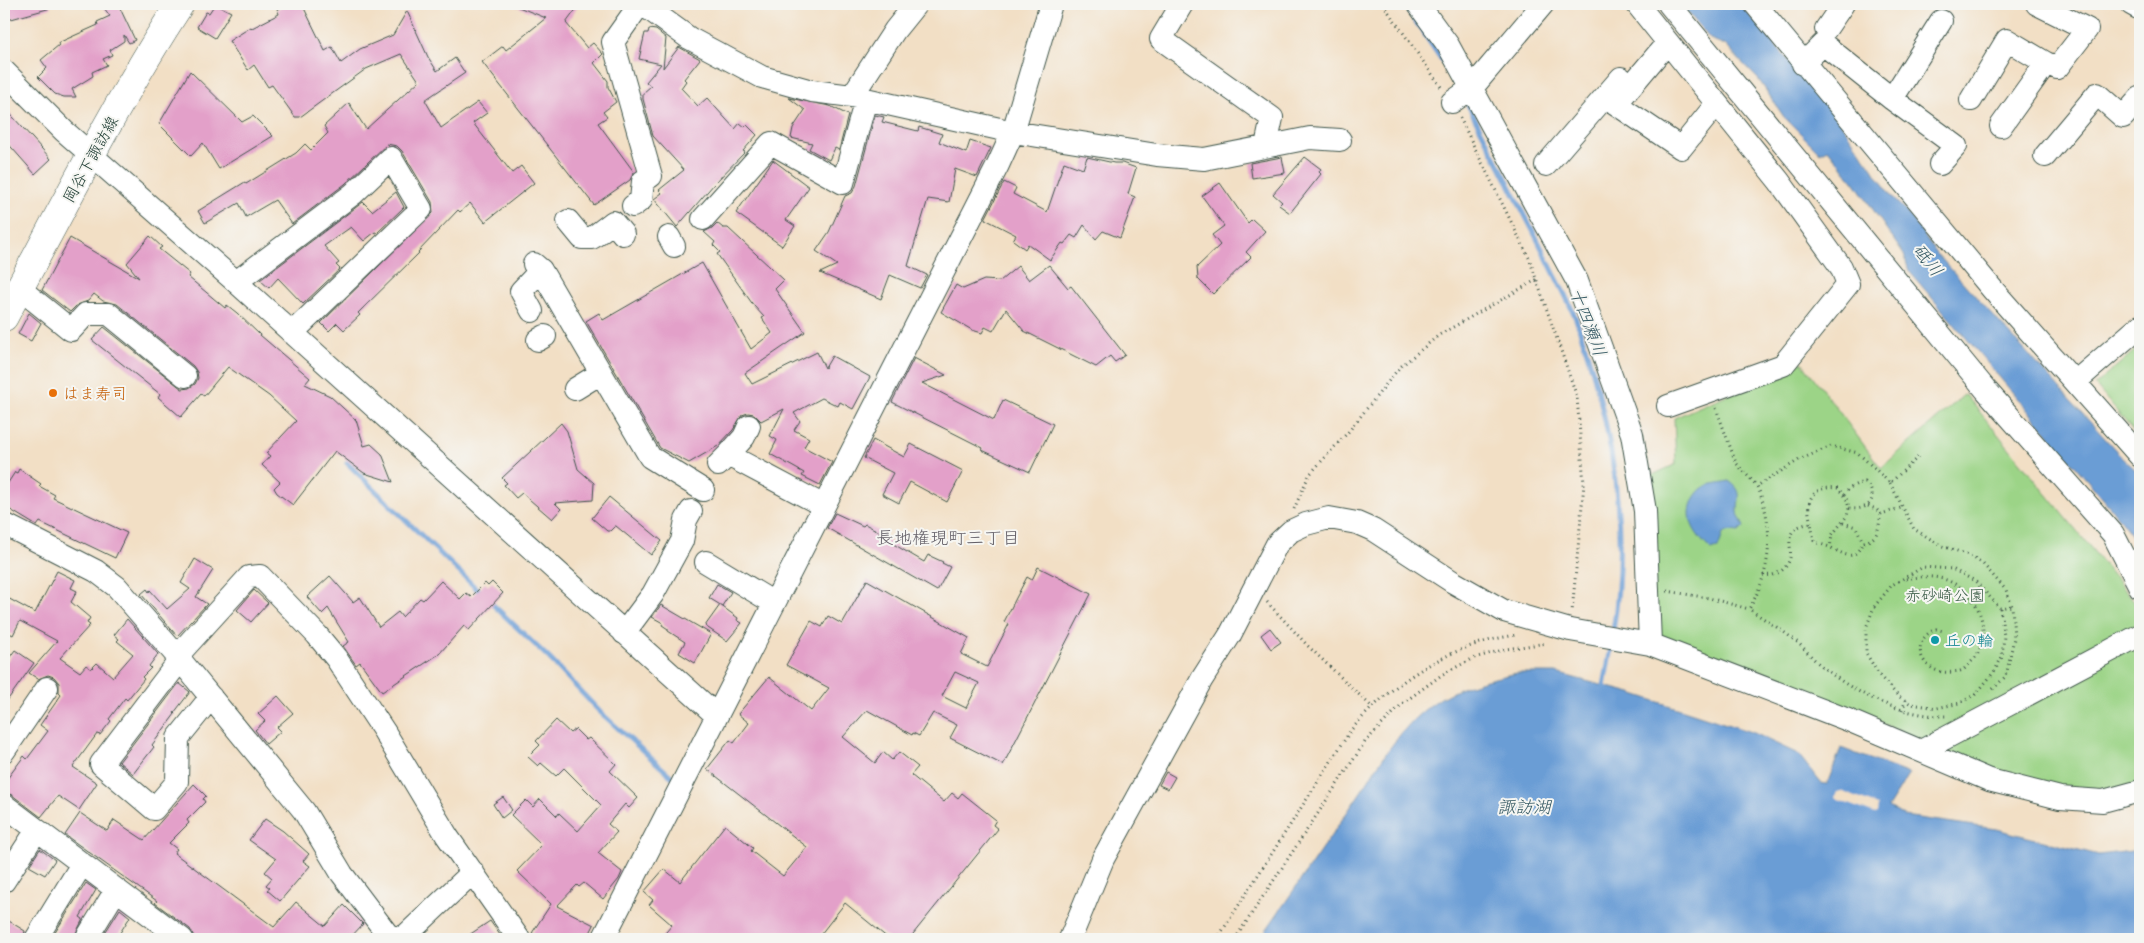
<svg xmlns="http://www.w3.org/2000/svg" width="2144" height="943" font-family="Itim,'Klee One',sans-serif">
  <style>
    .green { fill: #9cd487; stroke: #5e885e }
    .water { fill: #6a9dd5; stroke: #446d84 }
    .pier { fill: #f2dfc5 }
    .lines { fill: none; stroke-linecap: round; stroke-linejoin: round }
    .stream { stroke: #6a9dd5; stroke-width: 5 }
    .building { fill: #e3a0c9; fill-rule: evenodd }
    .minor-casing { stroke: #3f554a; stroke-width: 24 }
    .major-casing { stroke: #3f554a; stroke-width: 29 }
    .path { stroke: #3f554a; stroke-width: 3; stroke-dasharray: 1 4; stroke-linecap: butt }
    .minor { stroke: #fff; stroke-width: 22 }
    .major { stroke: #fff; stroke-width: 28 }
    .food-dot { fill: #e8710a; stroke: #f6f6f2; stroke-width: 2 }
    .culture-dot { fill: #0f9aa8; stroke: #f6f6f2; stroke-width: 2 }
    .labels { text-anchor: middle; stroke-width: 4; stroke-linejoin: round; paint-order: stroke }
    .street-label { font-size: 16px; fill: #1f3d34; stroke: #f6f6f2 }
    .food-label { font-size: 16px; fill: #c56008; stroke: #f6f6f2; text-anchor: start }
    .park-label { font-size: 16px; fill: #385b45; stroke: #f6f6f2 }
    .culture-label { font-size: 16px; fill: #0d838f; stroke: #f6f6f2; text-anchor: start }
    .water-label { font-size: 18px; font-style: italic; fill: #365a64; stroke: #f6f6f2 }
    .neighbourhood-label { font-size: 18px; fill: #646068; stroke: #f6f6f2 }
  </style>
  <rect width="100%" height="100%" fill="#f6f6f2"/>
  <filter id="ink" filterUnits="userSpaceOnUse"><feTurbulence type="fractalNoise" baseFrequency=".02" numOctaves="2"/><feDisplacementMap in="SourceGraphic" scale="10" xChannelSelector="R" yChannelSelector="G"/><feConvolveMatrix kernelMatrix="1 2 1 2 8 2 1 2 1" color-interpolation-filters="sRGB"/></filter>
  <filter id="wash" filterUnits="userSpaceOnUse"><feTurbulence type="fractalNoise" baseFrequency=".0096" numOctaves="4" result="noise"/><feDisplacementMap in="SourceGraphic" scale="20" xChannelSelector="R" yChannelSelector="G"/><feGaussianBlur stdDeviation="1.12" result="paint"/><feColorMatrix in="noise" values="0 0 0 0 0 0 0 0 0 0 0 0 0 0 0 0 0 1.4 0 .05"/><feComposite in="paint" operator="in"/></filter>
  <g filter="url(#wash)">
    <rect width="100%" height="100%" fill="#f2dfc5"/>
    <path class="green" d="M2140,346V439L2095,385Z
      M1802,362L1881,468L1965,394L2140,608V785L2108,790L2019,783L1758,669L1655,638L1644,479L1676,464L1674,418Z"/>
    <path class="water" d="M1681,4H1740L1840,122L1892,197L1911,217L1937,254L2122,457L2140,474V546L2110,507L1909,271L1904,255L1855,183L1828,149L1820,153L1784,117L1759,80L1725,45L1710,39Z
      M1729,481C1744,492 1738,496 1738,511C1738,516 1742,522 1744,527L1739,532L1730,531L1723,534L1718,548L1711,550C1697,536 1684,521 1693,500C1696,494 1700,489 1706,486C1713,483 1721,483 1729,481Z
      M1517,673H1556L1631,693L1751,732L1798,754L1821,783L1827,784L1841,748L1909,774L1888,807L1904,816L1996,829L2099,855L2140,850V939H1260C1291,894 1322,849 1352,805C1379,766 1400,723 1441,698C1465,684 1490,679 1517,673Z"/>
    <path class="pier" d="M1841,791L1878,806L1877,813L1875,814L1836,799L1835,797L1837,792Z"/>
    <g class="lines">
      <path class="stream" d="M1404,4L1454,78
        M1465,99C1493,153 1521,206 1548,261C1557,280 1568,299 1576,319C1611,418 1630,526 1613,631
        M347,463L483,595
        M489,601L549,658L600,712L672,777
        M1609,691L1604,686L1612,642"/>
    </g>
    <g id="blocks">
      <path class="building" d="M4,4H50L51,8L4,21Z
        M101,4H118L135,40L129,43L124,35V41L110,50L112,55L103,59L107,65L92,72L93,76L72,89L76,97H64L55,94L38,77L47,68L41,60L59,45L58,43L98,25L97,22L110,16Z
        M215,4L231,12L215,38L197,27L206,12L209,13Z
        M287,4H302L325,51L332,47L341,63L360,49L393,35L407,11L428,57L437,71L455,58L465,73L425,100L441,128L478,102L487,113L473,123L512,173L521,166L534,183L485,222L470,203L460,212L458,210L418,252L419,253L358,313L360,315L344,330L337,323L329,331L321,323L433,213L432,202L402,151L397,146L387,144L345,184L292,224L275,200L246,217L239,203L205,223L198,211L245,182L246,184L296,153L305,144L311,150L328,133L324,126L349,103L366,129L419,81L401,54L366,69L300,117H295L272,85L268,87L254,65L248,70L229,41L251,27L252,28L279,14L277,9Z
        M511,4H580L566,23L587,48L593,43L603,54L594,63L608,81V87L616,102L603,112L607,117L598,123L634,172L630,180L594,205L482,62L503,46L506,50L546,18Z
        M649,29L656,30L666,38L663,68L679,47L700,59L684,79L686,81L681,88L698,106L707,98L735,129L740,123L745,127L747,125L757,135L743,151L745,152L714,184L677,227L654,199L662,193L659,190L684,170L653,136L643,99V93L651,86L646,82L661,64L639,59L645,33H648Z
        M190,71L242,122L253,116L273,136L219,169L203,143L191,156L159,124Z
        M789,98L830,106L848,115L839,150L835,148L829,160L809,149L812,143L791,138L793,128L805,110Z
        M4,107L51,159L35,174L4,139Z
        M875,115L884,117L882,122L918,131L919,127L942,134L939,142L966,153L970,141L991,148L977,177L955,169L949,202L928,199L908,266L927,275L920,288L890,275L881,299L820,273L837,265L816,251L829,232L845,196L852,193L856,186Z
        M1087,157L1114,163H1122L1136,168L1128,194L1135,197L1120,238L1103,231L1096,239L1084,225L1076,238L1071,235L1064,244L1062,243L1050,260L1028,244L1025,249L1013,240L1016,235L985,219L1004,182L1016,188L1013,194L1047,212L1064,162L1083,169Z
        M1282,157L1285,173L1252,178L1250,163Z
        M1305,157L1321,169L1319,172L1321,174L1290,213L1279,205L1282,202L1273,194Z
        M773,160L809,187L786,220L795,226L782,246L736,213Z
        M1220,183L1248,223L1252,219L1265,231L1246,252L1251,257L1213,294L1198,279L1197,267L1220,245L1212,235L1224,226L1202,196Z
        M396,192L404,207L377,233L375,232L364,241L351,227L324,246L339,263L336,265L340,269L303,304L278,278L269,288L260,280L363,202L372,211Z
        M717,223L723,228H728L784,280L775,289L805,332L745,373L752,384L817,352L825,368L832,356L870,377L853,409L840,402L838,406L822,398L794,413L800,421L794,430L809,438L804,447L832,462L820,485L802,476L804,473L770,454L777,440L770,436L784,409L761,421L754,414L748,413L742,415L733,430L718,446L689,463L660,448L586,321L599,313L603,320L702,263L751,349L772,333L762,318L764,317L754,306L717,254L720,252L713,245L715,242L704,232L712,228Z
        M150,236L162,247L159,249L190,274L188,277L225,308L227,305L237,313L260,335L310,378L305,384L330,396L356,420L364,446L371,444L382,454L393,482L364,473L335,451L293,505L277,493L274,488L280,482L262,465L270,456L266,453L296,421L269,396L228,367L204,396L201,394L181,417L158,397L160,394L92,340L104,327L182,389L189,388L195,384L198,378L197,372L193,366L117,304L103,301L94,294L88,301L77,305L70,312L42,290L70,238L139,278L127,263Z
        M1049,265L1068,288L1071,286L1125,355L1115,362L1110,356L1096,367L1024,331L1006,309L993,331L985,327L982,333L972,330L941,312L956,285L963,289L984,280L1000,281L1018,266L1029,280Z
        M29,313L41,323L31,341L18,334Z
        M914,358L946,375L922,383L994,420L1003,400L1053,424L1030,472L982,450L983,448L892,402Z
        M561,423L567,431L578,469L594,483L593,500L555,503L561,509L552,519L522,493L516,498L504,485L507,483L502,478Z
        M873,440L904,457L911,444L963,471L947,502L910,482L899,503L882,494L893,473L864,458Z
        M19,469L41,484L39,486L55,495L53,498L127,533L115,558L40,522L37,526L4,506V489L15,472L17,473Z
        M609,497L662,541L651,555L616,526H615L610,531H607L592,518Z
        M835,513L863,526L865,524L880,532L878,535L924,562L928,555L943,562L942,563L950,567L937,591L827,528Z
        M195,559L213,570L196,597L207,604L177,636L141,594L147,589L149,592L150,590L167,609L190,589L181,583Z
        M1038,567L1091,594L1003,765L950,738L957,725L933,713L919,736L913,733L912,735L867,710L843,737L875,763L883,752L892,760L899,752L918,767L911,775L944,802L952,793L958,798L962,793L996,820L993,825L998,829L909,939H889L845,903L817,939H660L672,925L649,905L653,900L644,892L664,869L680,882L725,825L753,848L751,851L783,876L807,847L707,769L730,740L734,743L749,723L738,714L769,677L811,711L829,688L786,665L811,621L822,627L828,616L842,624L867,580L969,638L961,654L987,667L1009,624L1004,622L1016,598L1027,577L1032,580ZM955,672L979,683L966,708L942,696Z
        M57,571L75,580L71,588L77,591L71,602L90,618L87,623L90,625L60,658L80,672L86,665L91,669L97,663L113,677L133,654L117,641L119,639L114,635L127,619L158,654L149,666L151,668L142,677L144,679L127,700L125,698L109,719L111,721L100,735L97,734L73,767L97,783L79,810L58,796L41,817L12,795L4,792V783L24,756L27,759L48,731L40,725L61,695L59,693V683L54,677L48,675L38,679L29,673L57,641L20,621L13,635L4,630V596L35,613Z
        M330,576L353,602L360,597L379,627L398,612L402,617L420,598L423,600L441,581L460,599L466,593L471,597L485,583L488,586L492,582L503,593L469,630L464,626L439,654L382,692L360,662L356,665L343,646L349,642L328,608L322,614L307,597Z
        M717,584L731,592L722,606L709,598Z
        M254,590L268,603L251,622L237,610Z
        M661,605L711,634L695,663L679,653L685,642L668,631V629L662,625L663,623L652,617Z
        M720,605L738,618L737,620L742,623L727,641L705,626Z
        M1270,628L1281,642L1271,649L1261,635Z
        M15,650L34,663L4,705V665Z
        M179,683L190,692L174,713L175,714L152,745L154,747L133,774L119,762Z
        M278,696L293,713L277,727L281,731L266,744L255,730L265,721L258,714Z
        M556,720L570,733L575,729L586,740L589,738L616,764L610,771L638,798L629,808L625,804L608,824L617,832L598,853L622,872L619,879L603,899L584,883L579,887L577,885L557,906L594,925L587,939H542L532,933L551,904L517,871L542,845L511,815L526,800L533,807L540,799L557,816L559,813L578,831L601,805L564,768L556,776L541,763L538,766L528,757L540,745L536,741Z
        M1166,772L1175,777L1168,789L1159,785Z
        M194,784L206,796L203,799L205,802L187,820L189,823L169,843L177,849L174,853L274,927L296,902L325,926L344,905L363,924L349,939H195L190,929L155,903L157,901L65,835L80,813L107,831L114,820L144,840Z
        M503,797L512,810L502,818L493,804Z
        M265,819L283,831L309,854L303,861L310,866L280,901L267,890L270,888L266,885L272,878L265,872L276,859L249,840Z
        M40,849L55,860L45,875L29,866Z
        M86,883L96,890L80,917L83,919L73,939H51Z
        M120,909L130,917L116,939H101Z
        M4,918L25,931L23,939H4Z
        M490,921L503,939H463Z"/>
    </g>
  </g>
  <g filter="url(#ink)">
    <use href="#blocks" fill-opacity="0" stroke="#3f554a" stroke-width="1"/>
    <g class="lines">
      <defs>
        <path id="minor" d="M642,4L689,38L762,77L812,91L852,96L1013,132L1157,155L1204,159L1310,138L1340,140
          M1182,4L1161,39L1272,118L1266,146
          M1418,4L1448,45L1577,281L1632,434L1645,511L1650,644
          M1637,4L1779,181L1841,267L1848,284L1783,365L1668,406
          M1669,4L1986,390L2113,534L2140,587
          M1755,4L1993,290L2140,456
          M2131,4L2140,9
          M1826,29L1843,4
          M1669,44L1663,48L1616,104L1681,148L1710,112L1719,106
          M1803,64L1823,44L1892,99L1956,146L1940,164
          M4,71L64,131L236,282L716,715
          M852,96L895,30L916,4
          M1892,99L1941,21
          M1971,100L2007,40L2046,63L2057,68L2087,29L2037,4
          M1452,102L1472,88L1543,4
          M2001,126L2046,63
          M2045,156L2097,94L2123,117L2140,98
          M1546,165L1621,78
          M633,206L641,200L643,181L651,176L613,42L640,4
          M703,219L771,143L843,183L866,99
          M568,221L582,238H592L613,222L623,234
          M669,237L674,246
          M534,264L541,270L650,457L703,490
          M236,282L353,194L391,158L421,209L292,333
          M19,288L71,330L86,314H109L185,376
          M532,311L521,291L541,270
          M538,340L545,336
          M2075,382L2140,326
          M575,389L601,373
          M728,455L744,437L749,426
          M718,465L728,455L824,506
          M4,524L96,571L117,587L177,656L304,811L342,874L388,935L402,939L473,872
          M706,562L774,603
          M624,633L653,594L682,541L686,520L691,511
          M177,656L249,577L260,576L317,635L336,658L384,731L447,836L519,939
          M180,660L101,764L154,809L177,782L178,738L211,697
          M4,751L47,688
          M1921,751L2140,635
          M4,805L182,939
          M4,881L37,830
          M36,939L82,864
          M86,939L116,890
          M603,939L998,165L1013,132L1051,4
          M1070,939L1103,859L1202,679L1230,635L1277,544L1291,531L1306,524L1329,518L1357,523L1373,530L1453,582L1504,611L1570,630L1650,644L1848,720L1989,780L2060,798L2103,801L2140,791"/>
        <path id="major" d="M4,317C61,212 115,104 180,4"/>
      </defs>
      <use href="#minor" class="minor-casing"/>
      <use href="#major" class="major-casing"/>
      <path class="path" d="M1383,4L1441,87
        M1460,118L1529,258L1577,397L1584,484L1572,612
        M1716,408L1736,463L1757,486
        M1918,457L1890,483L1858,453L1831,446L1799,460L1757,486C1775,527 1772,570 1749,609C1764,619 1779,628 1793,639C1803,646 1809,655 1818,663C1851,692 1901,717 1946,716
        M1890,483L1914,529L1942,546L1969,555L1983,564L2006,590L2012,606L2014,638L2006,676L1990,692
        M1844,495C1850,487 1855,484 1865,482C1881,498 1868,512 1849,508
        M1868,506L1876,509L1881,514
        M1294,509L1309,475L1349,431L1399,368L1439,335L1538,279
        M1811,523C1804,500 1813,485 1838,488L1847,500L1849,508L1847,516L1832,535L1830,548
        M1843,523L1856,527L1863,542
        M1763,575C1770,576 1775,575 1781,571C1799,557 1784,543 1793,531C1797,526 1806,524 1811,523L1814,541C1820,545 1827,545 1833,549C1848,556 1854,561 1863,542C1880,539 1878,527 1881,514L1901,508
        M1906,579C1921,576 1937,575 1951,582C1977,594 1991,626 1978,653C1976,658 1970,663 1966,667C1962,672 1958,671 1952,672C1923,676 1906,642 1936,629L1943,631
        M1667,591L1709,598L1749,609
        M1267,602L1308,646L1372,707
        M2000,608L2004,636L2002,657L1994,672L1976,694L1960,703L1937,708L1911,704L1898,696L1879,675L1866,653V628L1874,607L1892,585L1923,567L1952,569L1975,581L2000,608L2012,606
        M1902,710L1906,700
        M1217,939L1351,730C1394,680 1451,644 1517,635
        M1235,939L1365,742L1403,703L1443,674L1474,658L1506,649L1547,643"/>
      <use href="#minor" class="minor"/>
      <use href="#major" class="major"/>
    </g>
  </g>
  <circle class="food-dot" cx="53" cy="393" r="5"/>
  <circle class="culture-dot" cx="1935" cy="640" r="5"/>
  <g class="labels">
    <g class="street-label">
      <text transform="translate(90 159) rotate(-61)" y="6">岡谷下諏訪線</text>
    </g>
    <g class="food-label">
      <text x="63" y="399">はま寿司</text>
    </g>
    <g class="park-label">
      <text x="1945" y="601">赤砂崎公園</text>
    </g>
    <g class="culture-label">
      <text x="1945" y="646">丘の輪</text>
    </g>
    <g class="water-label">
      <text transform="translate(1928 260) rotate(52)" y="6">砥川</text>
      <text transform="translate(1588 322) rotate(69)" y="6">十四瀬川</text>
      <text x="1524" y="813">諏訪湖</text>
    </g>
    <g class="neighbourhood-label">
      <text x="948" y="544">長地権現町三丁目</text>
    </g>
  </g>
  <rect width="2144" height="943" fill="none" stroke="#f6f6f2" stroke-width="20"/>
</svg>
